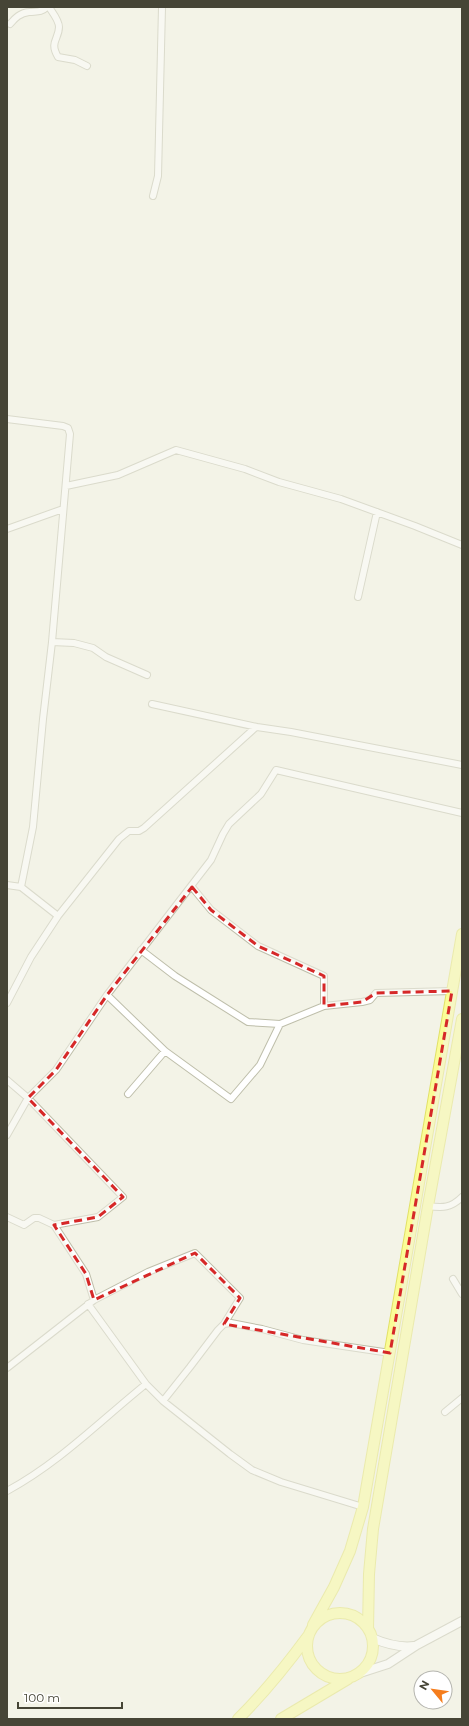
<svg xmlns="http://www.w3.org/2000/svg" width="469" height="1726" font-family="Montserrat,sans-serif">
  <style>
    .lines { fill: none; stroke-linecap: round; stroke-linejoin: round }
    .minor-casing { stroke: #bebeaa; stroke-width: 8 }
    .tertiary-casing { stroke: #bebeaa; stroke-width: 10 }
    .primary-casing { stroke: #e1e167; stroke-width: 12 }
    .minor { stroke: #fff; stroke-width: 6 }
    .tertiary { stroke: #fff; stroke-width: 8 }
    .primary { stroke: #fbfc97; stroke-width: 10 }
    .marked { fill: none; stroke: #d62828; stroke-width: 3; stroke-dasharray: 8 5; stroke-linejoin: round }
  </style>
  <rect width="100%" height="100%" fill="#f3f3e7"/>
  <g class="lines">
    <defs>
      <path id="minor" d="M49,7C52,12 59,20 59,27C59,39 49,42 58,57L75,60L87,66
        M10,24C15,18 20,13 29,12C36,11 41,13 47,7
        M153,196L158,176L162,7
        M7,419L63,426L68,428L70,434L52,642L43,719L33,827L21,887
        M66,486L118,475L176,450L245,469L279,482L341,499L415,526L462,545
        M7,529L63,509
        M358,597L377,512
        M52,642L74,643L93,648L106,657L147,675
        M152,704L257,727L291,732L462,765
        M7,885L21,887L58,916
        M192,887L211,910L258,946L324,976V1006L280,1024
        M107,995L165,1051L231,1099L260,1065L280,1024L248,1022L175,976L141,950
        M7,1003L31,957L58,916L119,839L129,831H139L144,828L256,727
        M324,1006L362,1002L370,1000L376,993L452,991
        M7,1080L28,1098L123,1197L98,1217L54,1225
        M128,1094L165,1051
        M7,1135L28,1098L56,1070L107,995L211,860L223,834L229,824L261,794L276,770L462,813
        M428,1206C443,1208 451,1208 462,1197
        M7,1217L24,1225L34,1218H39L54,1225L86,1274L94,1300
        M453,1279L462,1294
        M88,1304L146,1384L163,1401L230,1454L252,1470L281,1482L363,1507
        M7,1368L94,1300L148,1272L195,1253L240,1298L224,1324
        M163,1401L190,1367L218,1330L224,1324L231,1323L262,1329L303,1340L390,1353
        M445,1412L462,1398
        M7,1491C59,1463 100,1421 146,1384"/>
      <path id="tertiary" d="M372,1638C386,1644 399,1648 414,1646
        M357,1674L388,1664L417,1645L462,1621"/>
      <path id="primary" d="M307 1646a33 33 0 1 1 66 0a33 33 0 1 1-66 0Z
        M313,1625L334,1587L350,1551L363,1507L462,934
        M368,1629L369,1574L373,1529L428,1206L462,1019
        M238,1719C264,1693 286,1666 308,1636
        M281,1719L348,1679"/>
    </defs>
    <use href="#minor" class="minor-casing"/>
    <use href="#tertiary" class="tertiary-casing"/>
    <use href="#primary" class="primary-casing"/>
    <use href="#minor" class="minor"/>
    <use href="#tertiary" class="tertiary"/>
    <use href="#primary" class="primary"/>
  </g>
  <path d="M0 0H469V1726H0ZM192,887L211,910L258,946L324,976V1006L362,1002L376,993L452,991L390,1353L224,1324L240,1298L195,1253L94,1300L86,1274L54,1225L98,1217L123,1197L28,1098L56,1070L107,995Z" fill="#f3f3e7" fill-opacity=".55" fill-rule="evenodd"/>
  <path class="marked" d="M192,887L211,910L258,946L324,976V1006L362,1002L376,993L452,991L390,1353L224,1324L240,1298L195,1253L94,1300L86,1274L54,1225L98,1217L123,1197L28,1098L56,1070L107,995Z"/>
  <rect width="469" height="1726" fill="none" stroke="#464536" stroke-width="16"/>
  <g transform="translate(433 1690) rotate(299)"><circle r="19" fill="#ffffff" stroke="#b5b5af"/>
  <path d="M0-3L7 15L0 10L-7 15Z" fill="#f57d1c"/>
  <text y="-6" font-size="11" font-weight="bold" text-anchor="middle" fill="#464536">N</text>
  </g>
  <path d="M18 1702v6h104v-6" fill="none" stroke="#464536" stroke-width="2"/>
  <text x="24" y="1702" font-size="12" fill="#464536" stroke="#ffffff" stroke-width="3" paint-order="stroke">100 m</text>
</svg>
